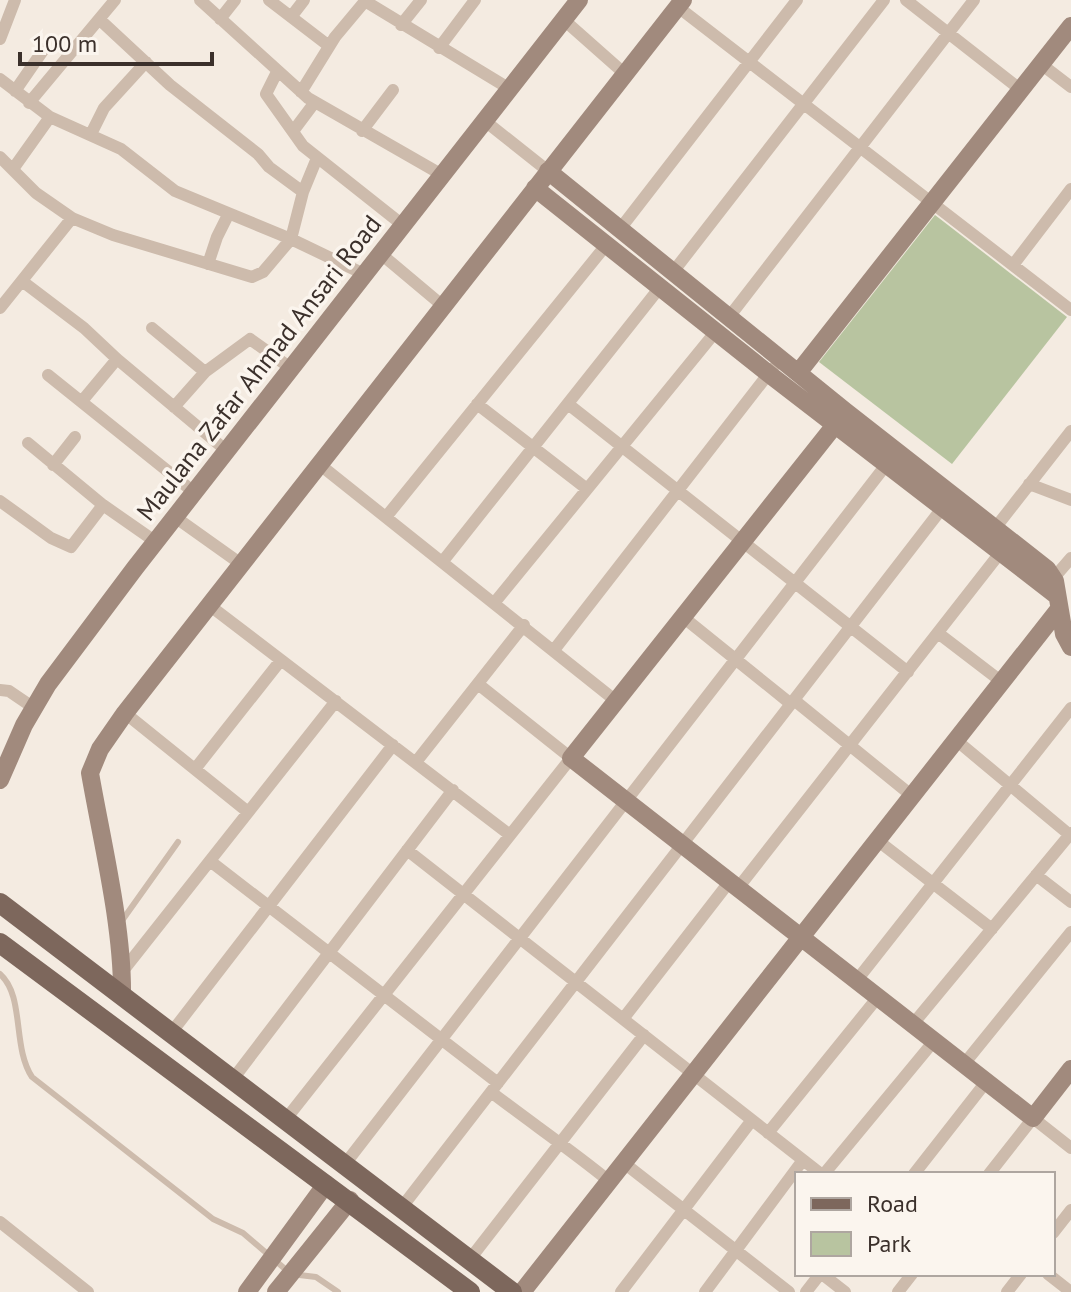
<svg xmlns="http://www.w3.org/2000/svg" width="1071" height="1292" font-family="'PT Sans',sans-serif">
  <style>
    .green { fill: #b8c4a0 }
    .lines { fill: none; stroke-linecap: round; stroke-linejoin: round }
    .lane { stroke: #cdbbac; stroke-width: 6 }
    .street { stroke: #cdbbac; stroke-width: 12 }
    .secondary { stroke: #a18a7d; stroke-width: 18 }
    .primary { stroke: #7d675c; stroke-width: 20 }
    .labels { text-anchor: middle; stroke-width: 7; stroke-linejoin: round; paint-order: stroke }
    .street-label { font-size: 26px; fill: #3b302b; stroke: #fbf5ee }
  </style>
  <rect width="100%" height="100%" fill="#f4ebe1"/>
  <path class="green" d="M935,215L1067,317L952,464L819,362Z"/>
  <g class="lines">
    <path class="lane" d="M121,922L178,842
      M0,974C25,996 12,1047 32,1077L213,1219L243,1233L291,1274L316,1277L338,1292"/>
    <path class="street" d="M200,0L308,98L444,176
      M269,0L329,46
      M906,0L1021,90
      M365,1L510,89
      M678,7L1071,310
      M291,17L304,0
      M99,19L170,85L258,154L269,167L303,192
      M220,19L235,0
      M564,20L625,74
      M401,25L421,0
      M0,39L15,0
      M439,48L475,0
      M1041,64L1071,87
      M277,72L266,94L303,146L404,226
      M0,79L50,117L121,149L175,191L291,239L366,275
      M15,91L44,49
      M301,92L335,37L366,0
      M29,103L115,0
      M485,121L548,171
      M294,130L315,102
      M362,131L393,90
      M91,134L104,108L146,62
      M0,157L36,193L72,218L113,235L252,277L263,272L291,239L303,192L317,158
      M13,169L50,117
      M620,229L797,0
      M381,254L443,306
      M208,264L217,237L228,215
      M1013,265L1071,189
      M673,272L884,0
      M22,281L84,328L117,359L228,452
      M0,308L72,218
      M729,317L974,0
      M152,328L205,372
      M48,375L195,493
      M82,401L117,359
      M477,404L587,489
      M568,404L908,672
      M174,407L205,372L250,339L292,369
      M28,443L103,505L156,542
      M319,464L616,701
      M53,465L75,437
      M1029,484L1071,500
      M0,501L51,538L71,547L103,505
      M175,517L241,564
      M386,517L607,244
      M996,527L1071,431
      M443,561L661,286
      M1052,577L1058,573L1071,558
      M495,602L717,330
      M209,605L510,835
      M683,617L791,704
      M938,633L1002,682
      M554,650L773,368
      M0,690L9,691L34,708
      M794,700L911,795
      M125,713L248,812
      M956,740L1071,836
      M416,762L524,625
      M195,769L281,660
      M877,840L992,929
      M407,850L821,1174
      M210,861L498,1083
      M1036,875L1071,902
      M738,888L1000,553
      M122,972L336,701
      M857,980L1071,708
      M623,1019L730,881
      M913,1024L1071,833
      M171,1033L393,745
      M964,1064L1071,932
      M233,1079L453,790
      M491,1092C530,1122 571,1150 609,1181
      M286,1119L571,758L478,684
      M768,1133L878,997
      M624,1163L789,1292
      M345,1164L886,465
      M824,1174L934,1041
      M914,1174L986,1082
      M989,1174L1033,1118L1071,1148
      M402,1207L943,507
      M0,1222L88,1292
      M1053,1233L1071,1210
      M470,1259L644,1035
      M822,1274L845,1292
      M1048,1274L1071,1292
      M621,1292L752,1120
      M705,1292L803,1160
      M806,1292L820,1274
      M898,1292L912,1274
      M1007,1292L1021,1274"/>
    <path class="secondary" d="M548,171L845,411L1047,569L1055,581L1064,634L1071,647
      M535,188L769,374L1056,595
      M798,373L1071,26
      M835,425L571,758L1033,1118L1071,1069
      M0,780L24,725L48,684L135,568L579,0
      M122,996C123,927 102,842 90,773L100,749L125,713L683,0
      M247,1292L326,1184
      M276,1292L350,1200
      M522,1292L1059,609"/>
    <path class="primary" d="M0,903L512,1292
      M0,943L470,1292"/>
  </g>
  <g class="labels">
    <g class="street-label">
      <text transform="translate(259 368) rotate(-52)" y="9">Maulana Zafar Ahmad Ansari Road</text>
    </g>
  </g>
  <rect x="795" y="1172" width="260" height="104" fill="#fbf5ee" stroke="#aea6a0" stroke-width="2"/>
  <rect x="811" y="1198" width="40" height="12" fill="#7d675c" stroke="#aea6a0" stroke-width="2"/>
  <text x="867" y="1212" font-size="24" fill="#3b302b">Road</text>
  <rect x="811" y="1232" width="40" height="24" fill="#b8c4a0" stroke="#aea6a0" stroke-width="2"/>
  <text x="867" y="1252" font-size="24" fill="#3b302b">Park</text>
  <path d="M20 52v12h192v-12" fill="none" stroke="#3b302b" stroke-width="4"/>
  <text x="32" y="52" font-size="24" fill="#3b302b" stroke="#fbf5ee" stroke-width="6" paint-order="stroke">100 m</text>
</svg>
